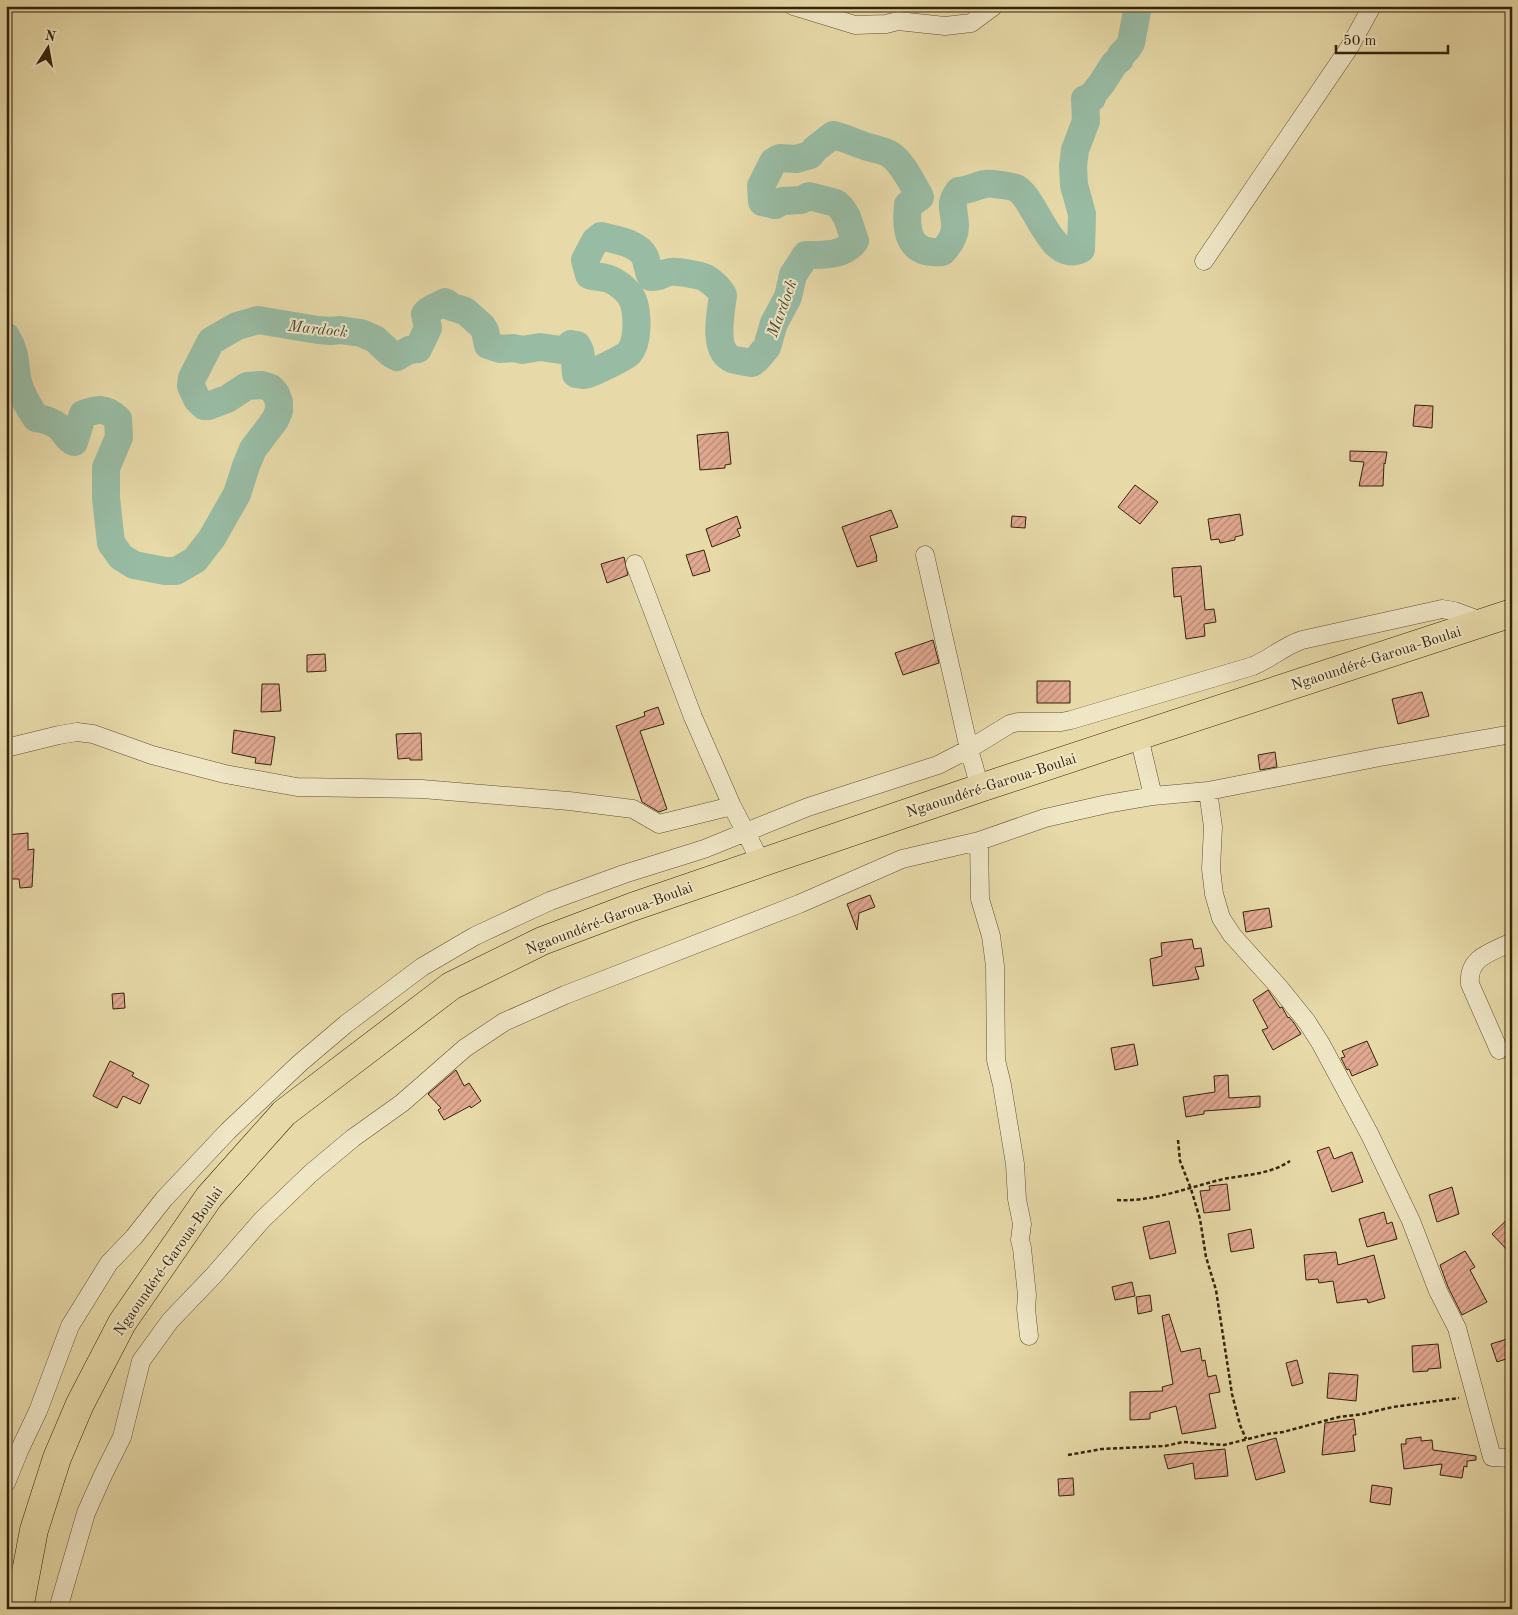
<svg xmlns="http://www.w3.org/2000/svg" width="1518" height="1615" font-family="'Old Standard TT',serif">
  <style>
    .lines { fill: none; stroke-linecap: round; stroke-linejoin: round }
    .river { stroke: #98bba3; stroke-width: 28 }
    .building { fill: url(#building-hatch); stroke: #342309 }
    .minor-casing { stroke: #615031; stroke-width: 19 }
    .trunk-casing { stroke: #342309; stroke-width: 29 }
    .path { stroke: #342309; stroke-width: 2.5; stroke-dasharray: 4 2.5; stroke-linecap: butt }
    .minor { stroke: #efe6c6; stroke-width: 18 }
    .trunk { stroke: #e7d9a8; stroke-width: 28 }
    .labels { text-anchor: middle; stroke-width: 4; stroke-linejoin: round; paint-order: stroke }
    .street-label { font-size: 15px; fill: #342309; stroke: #efe6c6 }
    .water-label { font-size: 16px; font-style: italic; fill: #4d4930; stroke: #efe6c6 }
  </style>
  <defs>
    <pattern id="building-hatch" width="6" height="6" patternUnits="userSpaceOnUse" patternTransform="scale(1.25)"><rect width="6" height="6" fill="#e1a991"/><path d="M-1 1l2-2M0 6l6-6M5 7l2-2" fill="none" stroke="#b78975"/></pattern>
  </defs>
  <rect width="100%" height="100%" fill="#e7d9a8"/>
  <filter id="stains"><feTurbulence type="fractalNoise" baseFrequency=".004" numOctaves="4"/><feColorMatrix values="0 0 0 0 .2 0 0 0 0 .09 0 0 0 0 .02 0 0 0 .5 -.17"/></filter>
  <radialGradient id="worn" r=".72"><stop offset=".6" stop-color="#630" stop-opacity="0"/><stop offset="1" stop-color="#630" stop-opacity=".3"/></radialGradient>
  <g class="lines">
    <path class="river" d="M6,336C17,354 14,364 18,382C21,395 29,407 36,418C44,419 53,422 59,427C65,431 66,439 74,442L83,414C99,409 105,407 118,419L119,437L106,468V498L111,543L121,557L134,565L165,571H176L195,560L212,538L237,494L246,466L253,449L275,420L279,411V402L276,394L271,388L262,385L247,386L227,399L208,406H204L197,399L191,386L192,378L211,341L237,326L258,320L318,330L331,331L340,330L361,333L375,339L390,353L397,357L409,350L418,349L428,328L425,314C431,307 438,307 445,302L452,307L465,311L482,326L485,331L488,345L500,349L514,348L522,350L540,347L561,350L567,348L571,344L577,345L580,351L581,357L575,362L576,374C578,374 583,375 584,375C590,375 625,357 629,353C639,342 639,305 629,294C622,285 611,278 600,277C595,277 593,277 589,275L585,260L595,241L601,236C615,240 638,242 645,257C648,264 647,269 651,277C659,278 663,273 670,272C677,271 700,275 706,278C712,282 719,288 723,295C721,312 712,350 732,359C738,361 746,362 752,363L757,359L767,347L774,323L788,297L793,275L806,255C823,255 844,256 855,241L847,217L842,209L836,203L809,196L801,200L782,201L775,205L762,202L761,186L773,162L780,158L796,159L810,155L815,149L833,135C843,137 852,142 862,145C871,149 883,149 891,155C904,165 912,183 920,197L908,205C905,232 909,255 942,252C949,245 955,236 955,226C955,210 948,205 959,191C969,190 976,186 985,184C989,183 1012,186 1016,188C1036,198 1050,265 1081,249L1082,214L1074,185L1073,166L1075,150L1086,121L1085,99L1087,102L1092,98L1093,94L1102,83L1114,64L1120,59L1121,55L1127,49L1131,43L1138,6"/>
  </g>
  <path class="building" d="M1415,405L1433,406L1432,428L1413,426Z
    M728,432L731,464L725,465V468L700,470L697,435Z
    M1350,451L1387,452L1385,464L1384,463L1383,486H1359L1364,462L1350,461Z
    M1135,485L1158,502L1140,524L1118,507Z
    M891,510L898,527L870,536L877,557H876L877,561L857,567L842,527Z
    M1240,514L1243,535L1235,537V540L1220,543L1219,539L1211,540L1208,519Z
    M737,516L741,528L737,529L740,536L712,547L706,529Z
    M1012,516L1026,517L1025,528L1011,527Z
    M704,550L710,571L693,576L686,555Z
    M624,557L628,575L607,583L601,564Z
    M1201,566L1205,610L1214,609L1216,622L1204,624L1205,636L1186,639L1181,596L1174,597L1172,568Z
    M933,640L939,663L903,675L895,653Z
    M325,654L326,671L307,672V655Z
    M1037,681H1070V703H1037Z
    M262,684H279L281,711L261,712Z
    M1422,692L1429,716L1398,724L1392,699Z
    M658,707L664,724L640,731L667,809L659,812L642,802L616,726L645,716L644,712Z
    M234,730L275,737L271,765L255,763L256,758L232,753Z
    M421,733L422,760H410V758L398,759L396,734Z
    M1275,752L1277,767L1260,770L1258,755Z
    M28,833V850L34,849L32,887L20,888L19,879H9V875H6V835Z
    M870,895L875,907L859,913L857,930L847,904Z
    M1269,908L1272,927L1246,932L1243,912Z
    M1192,939L1194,949L1201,948L1204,966L1195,967L1199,979L1153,986L1150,959L1162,956L1161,943Z
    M1268,990L1280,1008L1282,1007L1288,1018L1289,1017L1294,1023L1301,1034L1273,1050L1262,1030L1268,1028L1253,1000Z
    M124,993L125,1008L113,1009L112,994Z
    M1367,1041L1378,1065L1352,1076L1349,1069L1347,1070L1341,1058L1345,1057L1342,1051Z
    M1134,1044L1138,1065L1115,1070L1111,1048Z
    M110,1061L134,1073L132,1076L149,1085L140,1104L123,1096L117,1108L93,1096Z
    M456,1070L464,1086L469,1083L481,1101L471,1108L470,1106L444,1120L438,1110L441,1108L428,1094Z
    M1228,1075L1229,1098L1260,1096V1107L1204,1111V1114L1186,1117L1183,1097L1215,1092L1214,1076Z
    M1329,1147L1334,1159L1352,1152L1363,1182L1332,1192L1317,1151Z
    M1227,1184L1230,1210L1204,1213L1200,1191L1210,1190L1209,1186Z
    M1452,1187L1459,1214L1437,1222L1429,1195Z
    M1384,1212L1387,1224L1392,1222L1397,1239L1367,1247L1359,1219Z
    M1512,1215V1255L1492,1234Z
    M1169,1221L1176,1253L1150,1259L1143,1227Z
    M1251,1229L1254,1248L1231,1252L1228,1234Z
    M1465,1251L1475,1267L1470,1270L1487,1302L1462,1315L1448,1287L1440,1265Z
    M1336,1252L1338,1265L1374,1255L1385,1298L1368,1303L1367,1299L1337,1303L1333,1281L1319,1283L1318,1279L1306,1280L1304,1255Z
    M1132,1282L1135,1296L1115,1300L1112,1287Z
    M1150,1295L1152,1311L1138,1314L1136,1297Z
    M1169,1314L1181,1352L1200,1348L1202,1361L1205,1360L1208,1377L1216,1375L1220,1392L1209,1394L1216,1428L1182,1434L1176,1406L1150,1413V1419L1130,1420V1392L1163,1391L1162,1387L1173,1384L1162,1316Z
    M1507,1339L1512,1357L1497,1362L1491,1344Z
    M1438,1344L1441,1368L1428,1369V1371L1413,1372L1412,1346Z
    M1297,1360L1303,1383L1292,1386L1286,1363Z
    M1329,1373L1358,1375L1356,1401L1327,1398Z
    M1354,1419L1356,1435H1353L1355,1451L1322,1455L1325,1423Z
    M1421,1437V1441L1432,1440L1433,1450L1476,1456V1460L1467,1461V1467L1464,1466L1462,1478L1440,1475L1442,1464L1404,1469L1401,1444H1406V1439Z
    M1276,1438L1285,1472L1256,1480L1247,1446Z
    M1225,1449L1228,1476L1195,1479L1193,1463L1168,1469L1164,1455Z
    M1073,1478L1074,1495L1059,1496L1058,1479Z
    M1372,1485L1392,1488L1390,1505L1370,1502Z"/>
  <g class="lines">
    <defs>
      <path id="minor" d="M793,6L855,25L886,24L898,21L945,26L971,23L994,6
        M1204,261L1349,48L1372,6
        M925,555L969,749L980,788
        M635,564L693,717L732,806
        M1139,737L1153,796
        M6,748L59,735L77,732L93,734L152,755L225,774L297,787L422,789L569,801L633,809L659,824L732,806L761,862
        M1208,791L1213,827L1211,869L1214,894L1221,918L1232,935L1278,986L1307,1022L1321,1044L1370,1135L1411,1221L1438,1291L1457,1328L1492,1457L1512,1458
        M979,841L980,899L991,936L995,966L996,1060L1002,1085L1015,1164L1017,1199L1022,1224L1020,1240L1022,1248L1027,1295L1026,1309L1029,1336
        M1499,1050L1470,984C1467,957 1492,952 1512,942
        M6,1483L19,1451L38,1411L70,1326L109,1263L134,1237L164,1199L228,1131L300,1063L346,1024L422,967L475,936L550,901L624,874L704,849L808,807L938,765L969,749L1010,724L1018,722H1061L1071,720L1253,666C1270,659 1284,646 1302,640L1442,609L1454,611L1484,622
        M58,1609L86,1513L103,1475L122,1437L141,1361L170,1321L214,1275L262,1220L310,1174L353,1138L402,1103L465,1048L504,1022L565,995L799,904L902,859L979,841L1045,818L1107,804L1153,796L1208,791L1380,757L1512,734"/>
      <path id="trunk" d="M19,1609L34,1530L57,1458L80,1404L122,1323L209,1197L284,1113L451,986L542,941L632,907L980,788L1512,613"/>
    </defs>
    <use href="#minor" class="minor-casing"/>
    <use href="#trunk" class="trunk-casing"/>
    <path class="path" d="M1178,1140L1180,1161L1191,1189L1200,1219L1206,1257L1216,1290L1232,1394L1240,1425L1246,1439
      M1117,1200C1149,1202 1181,1190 1212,1182C1238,1174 1266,1177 1290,1161
      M1068,1455L1102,1449L1165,1446L1183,1442L1224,1445L1268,1434L1283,1432L1339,1417L1363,1414L1393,1407L1459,1398"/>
    <use href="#minor" class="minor"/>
    <use href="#trunk" class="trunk"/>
  </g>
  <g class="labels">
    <g class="street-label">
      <text transform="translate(1376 658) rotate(-18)" y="5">Ngaoundéré-Garoua-Boulai</text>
      <text transform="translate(991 785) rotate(-18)" y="5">Ngaoundéré-Garoua-Boulai</text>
      <text transform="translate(609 918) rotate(-21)" y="5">Ngaoundéré-Garoua-Boulai</text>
      <text transform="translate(168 1261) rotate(-55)" y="5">Ngaoundéré-Garoua-Boulai</text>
    </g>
    <g class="water-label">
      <text transform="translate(781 308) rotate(-70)" y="6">Mardock</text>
      <text transform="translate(318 328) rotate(6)" y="6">Mardock</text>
    </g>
  </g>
  <rect width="1518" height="1615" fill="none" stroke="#e7d9a8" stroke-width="25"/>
  <rect x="8" y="8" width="1503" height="1600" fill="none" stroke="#342309" stroke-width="2.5"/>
  <rect x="12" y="12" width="1493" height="1590" fill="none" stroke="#342309"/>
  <g transform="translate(48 48) rotate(11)" stroke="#efe6c6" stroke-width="4" paint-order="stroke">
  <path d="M0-4L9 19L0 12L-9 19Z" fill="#342309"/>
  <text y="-8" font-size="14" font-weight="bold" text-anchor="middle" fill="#342309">N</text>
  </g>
  <path d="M1336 45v8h112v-8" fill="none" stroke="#342309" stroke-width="2.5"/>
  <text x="1343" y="45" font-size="15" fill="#342309" stroke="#efe6c6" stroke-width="4" paint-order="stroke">50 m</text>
  <rect width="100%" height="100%" filter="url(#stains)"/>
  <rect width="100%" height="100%" fill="url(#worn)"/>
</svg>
